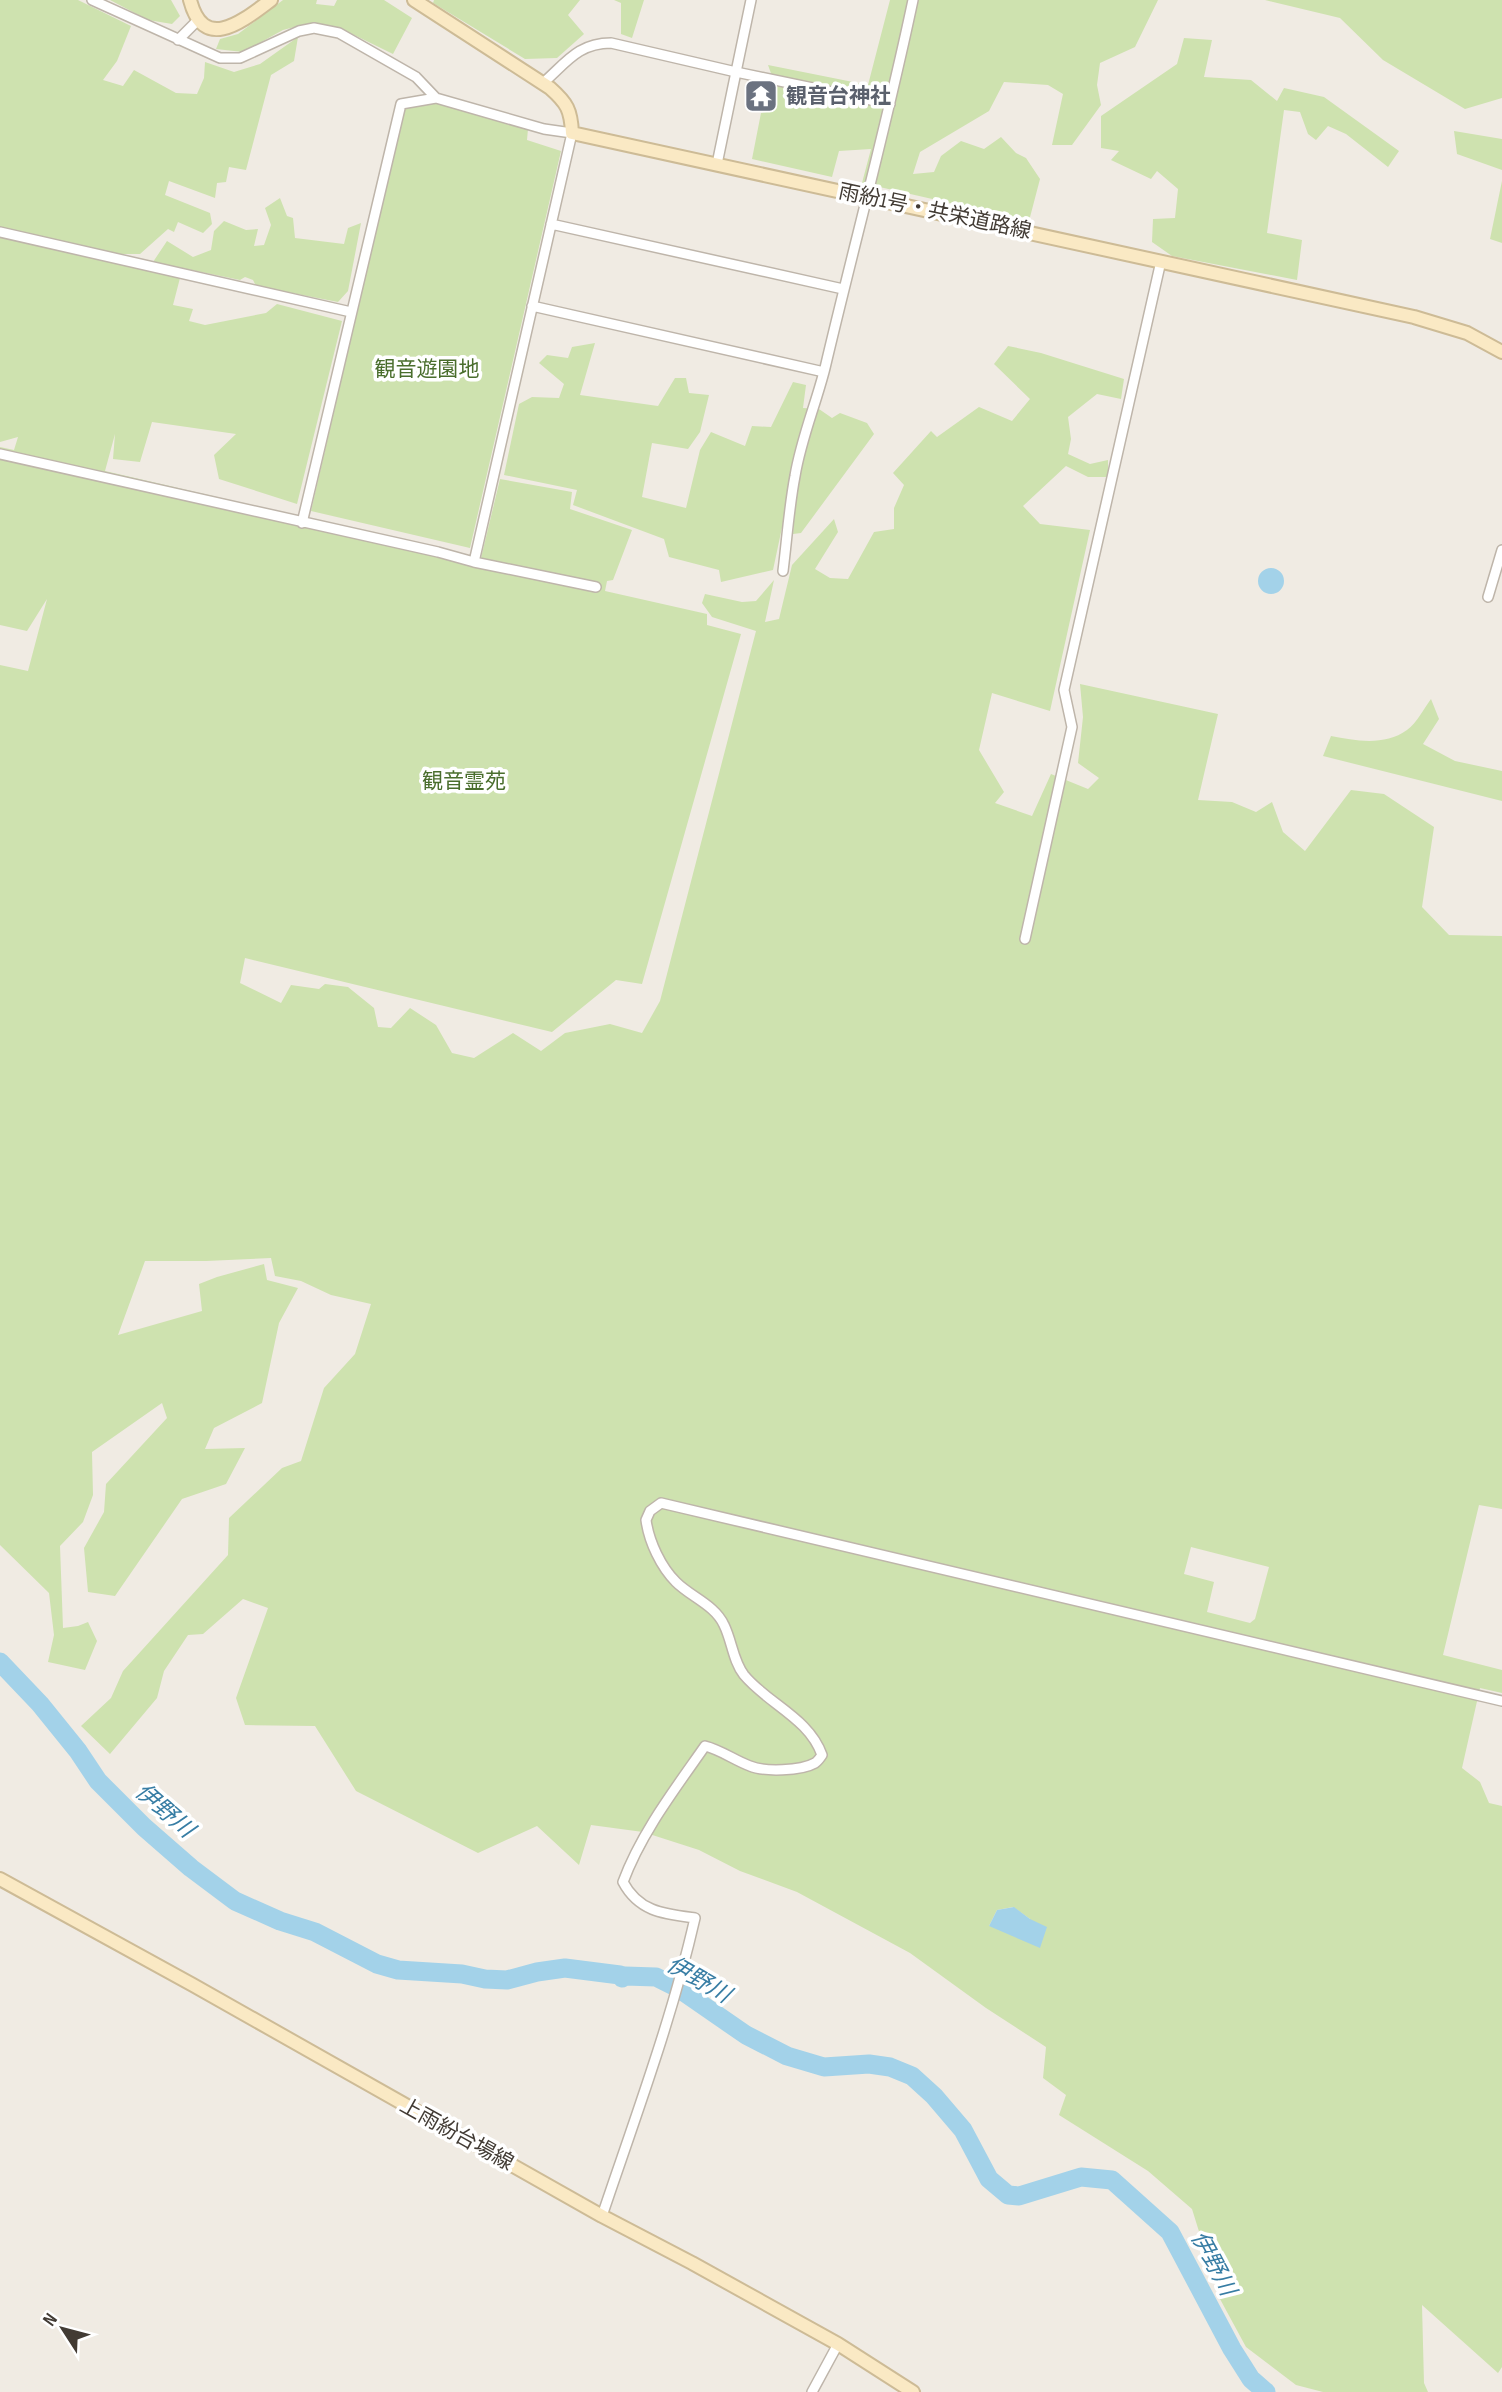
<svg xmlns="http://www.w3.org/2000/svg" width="1502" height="2392" font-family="'Sofia Sans Condensed','Noto Sans JP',sans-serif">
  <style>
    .green { fill: #cee2af; fill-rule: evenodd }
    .water { fill: #a3d2e9 }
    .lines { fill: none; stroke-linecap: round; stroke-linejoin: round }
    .river { stroke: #a3d2e9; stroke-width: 19 }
    .street-casing { stroke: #beb5aa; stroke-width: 12 }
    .secondary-casing { stroke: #cdbb96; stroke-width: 16 }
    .street { stroke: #fff; stroke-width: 9 }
    .secondary { stroke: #fae9c4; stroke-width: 12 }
    .labels { text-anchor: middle; stroke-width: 7; stroke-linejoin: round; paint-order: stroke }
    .worship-label { font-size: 21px; font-weight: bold; fill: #5b616d; stroke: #fff; text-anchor: start }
    .street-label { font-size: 21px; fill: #423b34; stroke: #fff }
    .park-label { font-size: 21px; fill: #4a6e2d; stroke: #fff }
    .water-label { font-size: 23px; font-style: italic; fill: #377da4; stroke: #fff }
  </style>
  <rect width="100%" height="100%" fill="#f0ebe3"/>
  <path class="green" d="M0,0H78L131,26L117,61L103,80L123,86L134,70L176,93L197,94L204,78L205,62L234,72L260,64L298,37L294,61L271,75L246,170L229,167L226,182L217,183L215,198L169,181L165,195L210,213L212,224L203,233L178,222L174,232L168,229L140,254H117L112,262L180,278L173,305L193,309L189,321L205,325L266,313L277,304L342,321L297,504L219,479L214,455L236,434L152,422L140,462L113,459L115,434L105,471L481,558L500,479L572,492L570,509L632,530L613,580L607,581L605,591L707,614V625L741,634L642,984L616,980L552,1032L245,958L240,983L281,1003L291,985L319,989L325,984L348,987L374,1008L378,1027L391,1028L410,1008L436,1025L452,1053L474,1058L513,1033L541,1051L565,1033L610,1024L642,1033L660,1001L756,631L712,617L702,603L705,594L742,602L756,601L774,580L765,622L779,619L792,565L834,519L838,532L815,569L830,578L848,579L874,532L894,529V508L904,485L893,473L931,431L937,437L979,407L1012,421L1030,399L994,364L1008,346L1041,353L1124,379L1121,399L1097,394L1068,417L1071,439L1068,454L1090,464L1108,460V477H1088L1066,466L1023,506L1040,524L1090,530L1050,711L992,693L979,750L1004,792L995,803L1032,816L1051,774L1088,789L1099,778L1078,763L1083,717L1080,684L1218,714L1198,800L1232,802L1256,812L1272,802L1283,832L1305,851L1351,790L1384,794L1434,827L1422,907L1449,935L1502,936V1509L1479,1505L1443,1655L1502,1670V1693L1480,1688L1462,1768L1480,1782L1489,1803L1502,1806V2367L1498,2373L1422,2305L1424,2383L1428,2392H1323L1296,2385L1246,2347L1220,2299L1192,2209L1148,2171L1059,2115L1066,2095L1043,2078L1046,2047L986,2008L910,1953L797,1892L740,1871L699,1850L643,1832L591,1825L579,1865L537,1826L478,1853L356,1791L315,1726L245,1725L236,1698L268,1608L243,1599L203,1634L188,1635L164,1671L157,1698L110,1754L81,1726L111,1698L123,1671L228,1555L229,1518L282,1468L301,1461L324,1388L355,1354L371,1304L331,1295L301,1281L275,1276L271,1258L206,1261H145L118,1335L202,1311L199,1284L217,1277L264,1264L267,1280L298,1288L279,1323L262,1403L214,1428L205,1449L245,1448L226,1484L182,1499L115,1596L88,1592L84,1548L104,1512L106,1484L167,1418L162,1403L92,1452L93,1495L83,1522L60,1546L63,1628L78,1626L88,1622L97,1641L85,1670L48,1662L54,1635L49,1593L0,1545V665L28,671L47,599L27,631L0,625V447L14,450L18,437L0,442ZM1191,1547L1269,1567L1255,1619L1250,1623L1207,1612L1214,1582L1184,1574ZM1013,1907L1030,1919L989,1926L997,1910Z
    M110,0H171L180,16L172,24L148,20Z
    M283,0H317L316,4L334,6L337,0H384L412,18L393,54L346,31L306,24L283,30L243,52L216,49L220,39L238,34Z
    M434,0H580L568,15L584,34L557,58L525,59L433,3Z
    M614,0H644L632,38L621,34V3Z
    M890,0H1158L1135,47L1100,63L1097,85L1101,105L1072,145H1052L1063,94L1048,85L1004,82L989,111L920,152L913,174L934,172L941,156L961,141L984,149L1001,137L1016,153L1026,158L1040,179L1029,221L862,183L871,149L839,151L832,177L752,159L761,113L767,112L777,90L768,65L868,85Z
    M1265,0H1502V98L1465,109L1383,60L1340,18Z
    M1184,38L1212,40L1204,77L1251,80L1277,101L1284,88L1324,97L1399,151L1388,167L1346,134L1328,126L1316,140L1308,134L1300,112L1284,110L1267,233L1302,240L1297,280L1172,256L1152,242L1153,219L1175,218L1178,189L1157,171L1151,179L1111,160L1119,151L1101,148V116L1177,64Z
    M437,103L528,129L527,140L561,151L470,548L311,511L404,107Z
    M1454,131L1502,139V170L1457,154Z
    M1502,181V243L1490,239Z
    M280,198L287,216L293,218L295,238L344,244L348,228L361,223L348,291L338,302L256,286L253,280L245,277L240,280L153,262L167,241L193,257L211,250L214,231L224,221L246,230L258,229L254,246L264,245L271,225L265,208Z
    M595,343L580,395L658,406L675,378H686L689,393L709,395L700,432L688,449L652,443L642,497L686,508L700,450L711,432L745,446L752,426L771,427L793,382L806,385L803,408L819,409L832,418L840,413L867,423L874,434L801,533L793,534L797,482L787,504L773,570L721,582L719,570L669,557L664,539L573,505L577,490L504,475L519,404L532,397L559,398L564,384L539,363L547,355L568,358L572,347Z
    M1431,699L1439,719L1423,744L1455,761L1502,771V801L1323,756L1331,736C1356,741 1385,746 1407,730C1417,723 1424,708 1431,699Z"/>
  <path class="water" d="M1258 581a13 13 0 1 1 26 0a13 13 0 1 1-26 0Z
    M1014,1907L1030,1919L1047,1927L1040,1948L989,1926L997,1910Z"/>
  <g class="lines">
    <path class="river" d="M0,1662L40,1704L78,1751L98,1781L144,1827L191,1868L235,1901L280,1921L315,1932L377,1964L398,1970L462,1974L485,1979L507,1980L537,1972L565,1968L620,1975L622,1978L625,1976L656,1977L678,1988L746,2035L787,2056L824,2067L869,2064L890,2067L912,2076L934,2096L963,2130L989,2179L1008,2195L1019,2196L1081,2177L1112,2180L1170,2232L1232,2349L1251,2379L1266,2392"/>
    <defs>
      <path id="street" d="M92,0L220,58H240L299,31L314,28L339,33L416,77L436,98
        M751,0L736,72L890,104
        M178,40L199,19
        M543,83C566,63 578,43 611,43L736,72L717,164
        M551,224L843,289
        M0,232L351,312
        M532,306L824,372
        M0,454L438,552L474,562L596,587
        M302,523L401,104L436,98L544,129L572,133L474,562
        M783,571C787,539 789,507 795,476C801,439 816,404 825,368C854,245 887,124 913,0
        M1488,597L1502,550
        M1025,939L1072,727L1064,690L1161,261
        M602,2216C635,2118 672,2019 695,1918C664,1914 639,1912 623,1882C641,1833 675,1789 705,1746C721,1750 734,1760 750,1766C764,1772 801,1771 815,1763C818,1761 820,1758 822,1755C809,1718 768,1704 744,1675C733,1661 732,1641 724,1625C715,1605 691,1597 676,1582C661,1567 649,1542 646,1520L650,1511L661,1503L1502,1701
        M812,2392L838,2344"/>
      <path id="secondary" d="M190,0C204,54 244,20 271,0
        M414,0L550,88C567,103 571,110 572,133L1414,317L1467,333L1502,352
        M0,1879L193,1985L602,2216L692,2263L838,2344L913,2392"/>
    </defs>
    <use href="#street" class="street-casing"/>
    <use href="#secondary" class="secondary-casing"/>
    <use href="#street" class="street"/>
    <use href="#secondary" class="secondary"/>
  </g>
  <defs>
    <symbol id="temple-square" viewBox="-11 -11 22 22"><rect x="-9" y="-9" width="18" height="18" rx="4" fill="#6b7280" stroke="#fff"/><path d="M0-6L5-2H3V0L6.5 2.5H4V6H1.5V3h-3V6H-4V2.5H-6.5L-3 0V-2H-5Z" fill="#fff"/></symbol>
  </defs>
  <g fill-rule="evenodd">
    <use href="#temple-square" x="742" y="77" width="38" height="38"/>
  </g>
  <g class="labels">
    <g class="worship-label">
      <text x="786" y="103">観音台神社</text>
    </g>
    <g class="street-label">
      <text transform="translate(935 211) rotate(12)" y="7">雨紛1号・共栄道路線</text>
      <text transform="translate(457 2134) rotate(29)" y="7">上雨紛台場線</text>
    </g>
    <g class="park-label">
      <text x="427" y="376">観音遊園地</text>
      <text x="464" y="788">観音霊苑</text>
    </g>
    <g class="water-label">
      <text transform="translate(165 1810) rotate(41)" y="8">伊野川</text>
      <text transform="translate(699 1979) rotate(30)" y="8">伊野川</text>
      <text transform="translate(1214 2263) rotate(62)" y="8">伊野川</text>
    </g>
  </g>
  <g transform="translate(63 2329) rotate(306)" stroke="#ffffff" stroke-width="5" paint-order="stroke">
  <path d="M0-5L12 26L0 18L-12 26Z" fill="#423b34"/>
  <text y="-10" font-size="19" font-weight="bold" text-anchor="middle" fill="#423b34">N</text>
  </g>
</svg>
